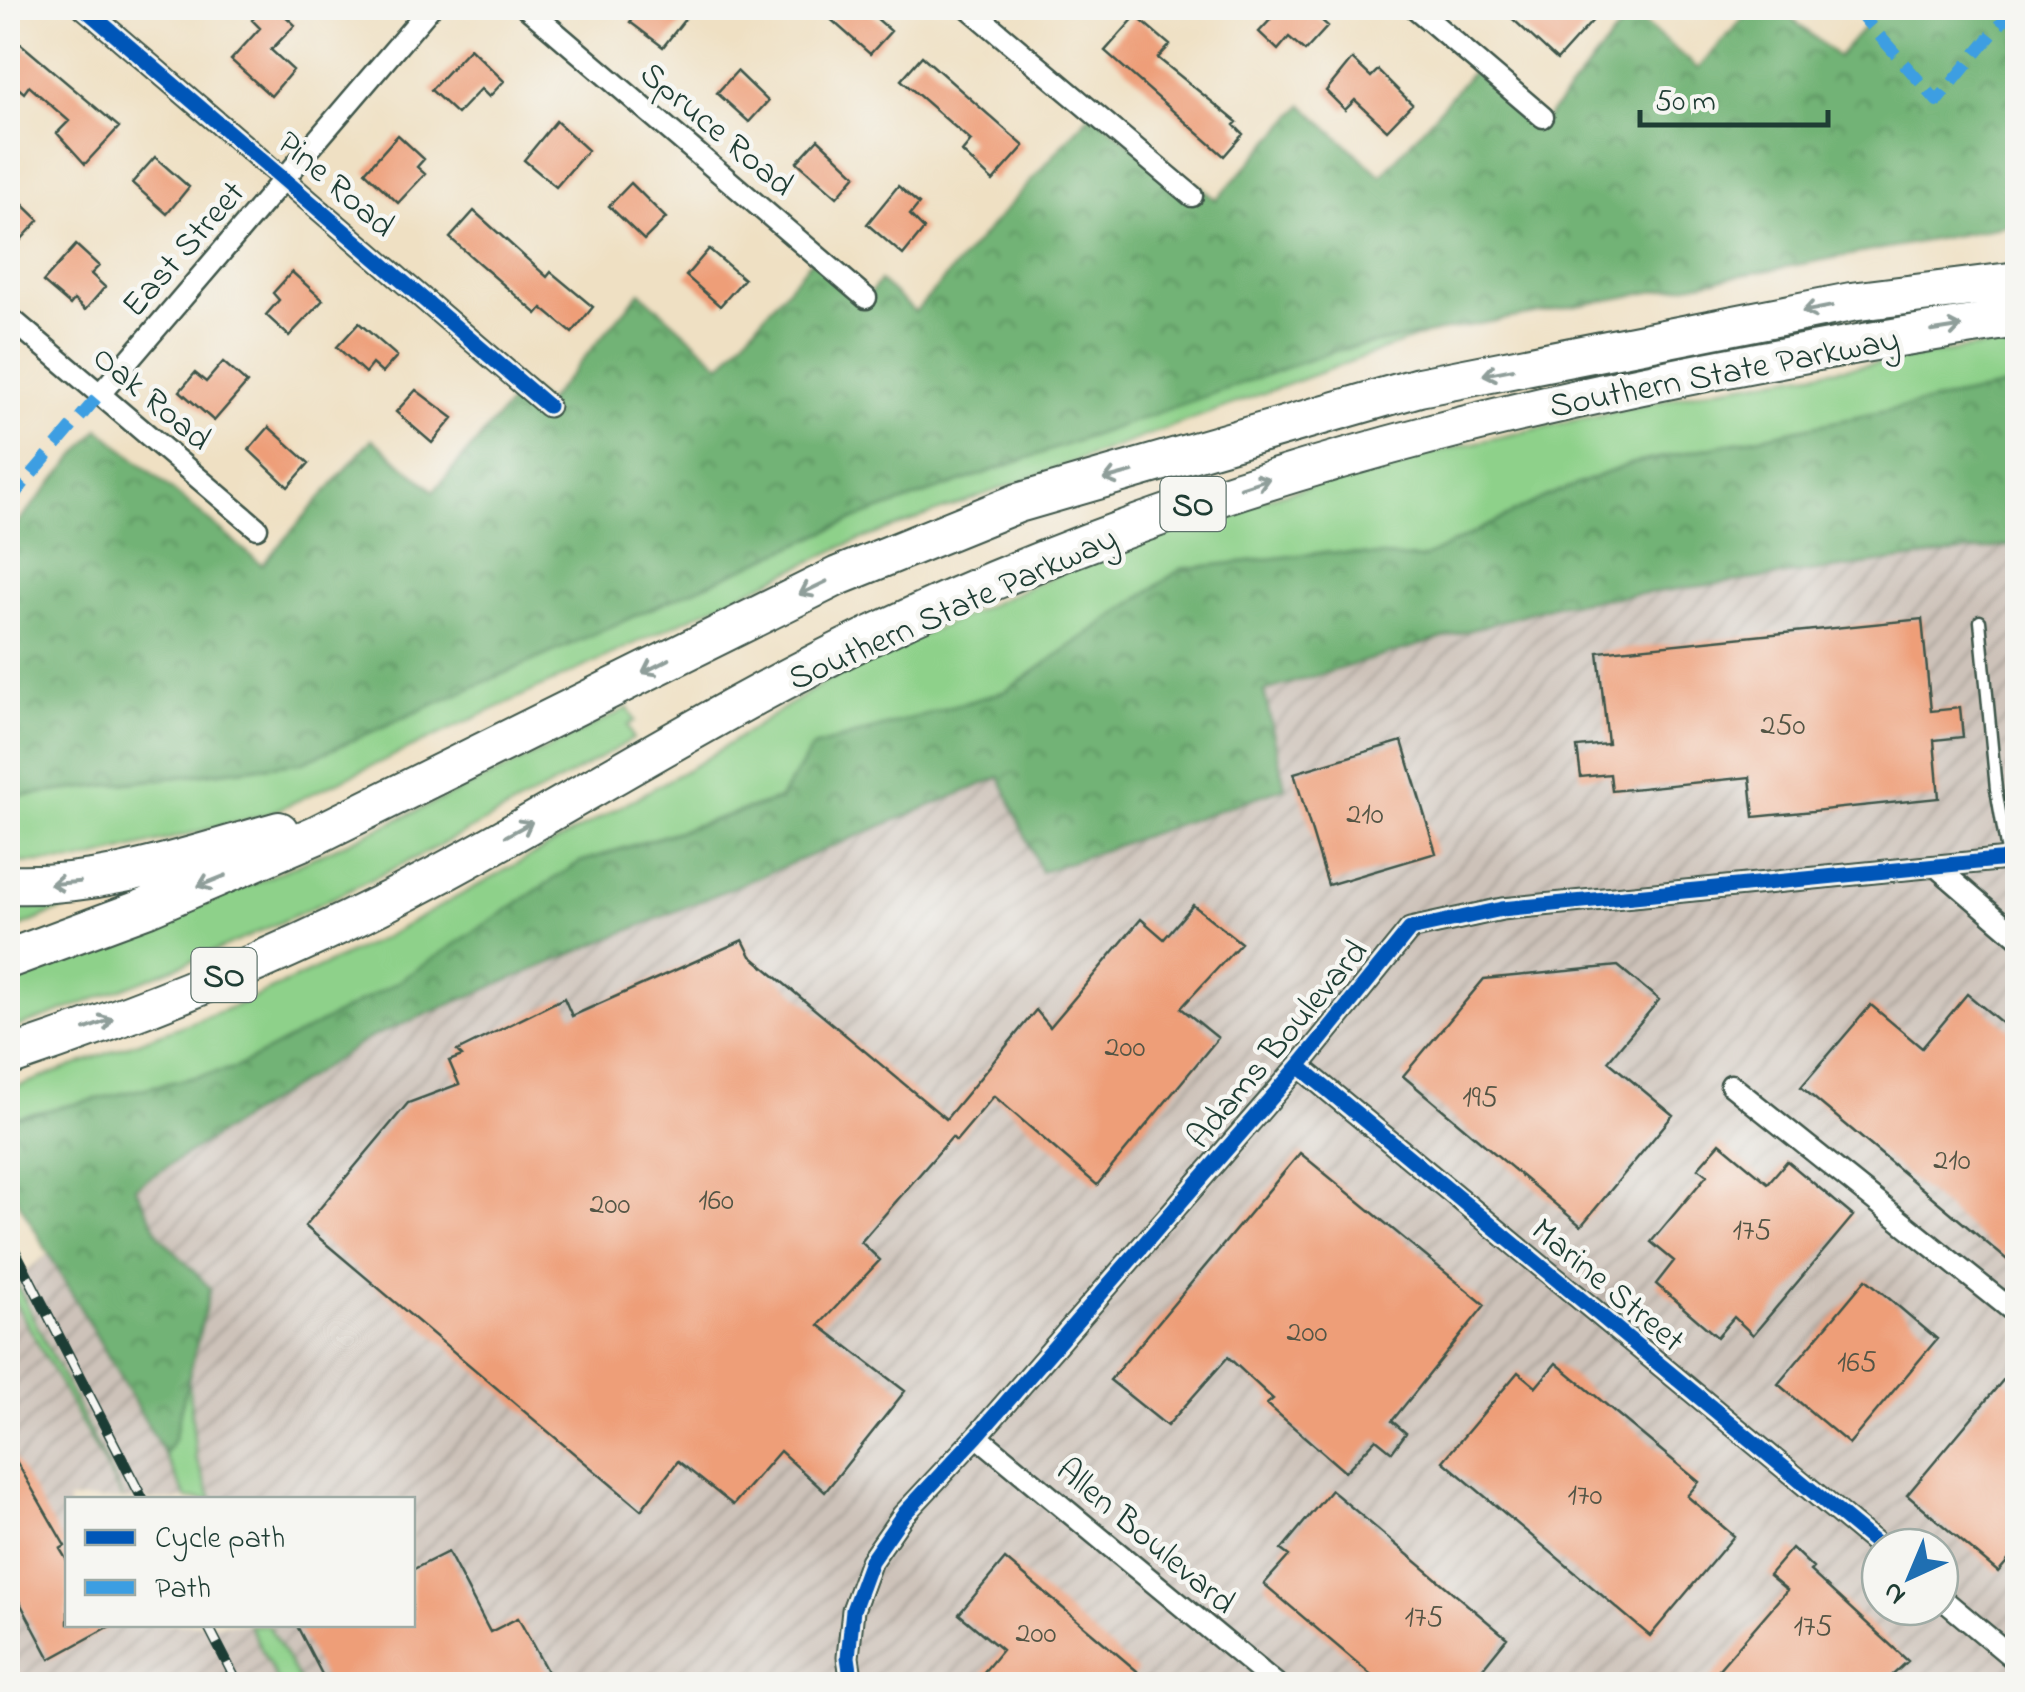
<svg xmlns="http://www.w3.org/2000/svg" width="2025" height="1692" font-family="'Indie Flower',sans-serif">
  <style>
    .industrial { fill: url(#industrial-furrows); fill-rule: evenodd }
    .green { fill: #8ed18a; stroke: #56875f; stroke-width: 2.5 }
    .forest { fill: url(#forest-crowns); stroke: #487855; stroke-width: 2.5 }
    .building { fill: #ee9e78 }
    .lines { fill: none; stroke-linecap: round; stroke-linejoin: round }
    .service-casing { stroke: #3e5549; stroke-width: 15 }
    .minor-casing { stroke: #3e5549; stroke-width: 25 }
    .motorway-casing { stroke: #3e5549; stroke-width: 42 }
    .service { stroke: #fff; stroke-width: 10 }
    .minor { stroke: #fff; stroke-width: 20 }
    .motorway { stroke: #fff; stroke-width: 38 }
    .rail-casing { stroke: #1f3d34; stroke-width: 11 }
    .rail { stroke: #f6f6f2; stroke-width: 8; stroke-dasharray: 22; stroke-linecap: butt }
    .quiet { stroke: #3c9ee2; stroke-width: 12; stroke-dasharray: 25 12; stroke-linecap: butt }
    .cycleway-casing { stroke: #f6f6f2; stroke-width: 21 }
    .cycleway { stroke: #0057b8; stroke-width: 15 }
    .oneway { stroke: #8f9e9a }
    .labels { text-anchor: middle; stroke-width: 9; stroke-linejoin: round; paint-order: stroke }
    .number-label { font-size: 30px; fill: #535545 }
    .shield { fill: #f6f6f2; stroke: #60746d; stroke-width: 2.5 }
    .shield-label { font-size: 32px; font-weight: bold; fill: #1f3d34 }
    .street-label { font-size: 35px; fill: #1f3d34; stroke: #f6f6f2 }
  </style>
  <defs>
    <pattern id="industrial-furrows" width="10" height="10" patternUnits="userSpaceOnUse" patternTransform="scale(2.5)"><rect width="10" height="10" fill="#cdc2b9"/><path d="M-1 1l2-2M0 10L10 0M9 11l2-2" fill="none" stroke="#a69f97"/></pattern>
    <pattern id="forest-crowns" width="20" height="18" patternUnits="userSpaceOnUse" patternTransform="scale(2.5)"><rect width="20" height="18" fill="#72b376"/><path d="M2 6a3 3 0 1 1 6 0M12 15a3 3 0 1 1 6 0" fill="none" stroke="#5d9362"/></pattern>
  </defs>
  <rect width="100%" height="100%" fill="#f6f6f2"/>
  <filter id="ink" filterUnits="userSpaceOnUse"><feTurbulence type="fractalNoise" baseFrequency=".01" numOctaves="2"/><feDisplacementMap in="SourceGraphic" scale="20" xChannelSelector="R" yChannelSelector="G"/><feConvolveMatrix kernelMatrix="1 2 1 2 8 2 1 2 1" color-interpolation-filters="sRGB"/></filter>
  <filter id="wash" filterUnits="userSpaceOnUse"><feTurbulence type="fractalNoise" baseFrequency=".0048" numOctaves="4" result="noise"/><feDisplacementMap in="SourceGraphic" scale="40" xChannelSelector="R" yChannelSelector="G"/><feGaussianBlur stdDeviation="2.25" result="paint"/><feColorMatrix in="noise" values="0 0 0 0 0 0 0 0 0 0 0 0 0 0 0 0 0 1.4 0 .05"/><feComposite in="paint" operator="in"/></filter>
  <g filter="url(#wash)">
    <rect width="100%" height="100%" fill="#efe0c3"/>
    <path class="industrial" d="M2017,545V1684H8V1285L135,1187L371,1037L1001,777L1285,786L1264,691L1555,605ZM68,1500H412V1624H68ZM1880,1547H1940V1607H1880Z"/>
    <path class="green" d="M1429,333L848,544L266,815L80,861L8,863V797L303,762L857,518L1334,351Z
      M2017,341V384L1630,464L1547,496L1421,559L1327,552L1181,569L1006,691L813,747L779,799L580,862L396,983L235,1068L8,1119V1090L238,1005L383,938L701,762L843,670L1108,552L1235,507L1438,451L1718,388Z
      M628,708L635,721L628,725L633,739C433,856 227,956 8,1030V980C221,903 426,811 628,708Z
      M8,889L93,896L8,932Z
      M8,1267L123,1499L8,1289Z
      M188,1378L196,1458L212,1499H187L165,1455L174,1439Z
      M249,1625H268L301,1684H279Z"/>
    <path class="forest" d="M1752,8H1779L1838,57L1881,8H2017V224L1334,351L857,518L303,762L8,797V534L99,429L262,565L372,439L434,491L525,386L546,403L640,292L721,365L812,260L864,300L880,281L915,312L1092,112L1190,194L1198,184L1216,200L1303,105L1381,176L1473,71L1541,125L1632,13L1698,69Z
      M2017,384V545L1555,605L1264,691L1285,787L1041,872L1000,777L371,1037L135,1187L160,1236L210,1288L174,1439L165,1455L8,1183V1119L235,1068L396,983L580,862L779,800L813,747L1006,691L1181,569L1327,552L1421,559L1547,496L1630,464Z"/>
    <g id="blocks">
      <path class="building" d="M264,8H277L295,25L271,50L293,70L271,96L231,60L260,28L252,20Z
        M641,8H671L685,19L663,47L630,22Z
        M818,8H865L891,31L870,54Z
        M1256,8H1308L1328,26L1305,51L1289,37L1278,50L1259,32L1270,20Z
        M1501,8H1604L1557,60Z
        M1136,16L1170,45L1158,58L1237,122L1234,125L1243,134L1224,156L1105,51Z
        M8,33L119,127L85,164L57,133L69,121L29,86L24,93L8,79Z
        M470,48L504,81L489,97L481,89L457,114L431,90Z
        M922,56L1024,146L993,181L962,152L971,141L901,80Z
        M1352,59L1371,77L1378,70L1412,104L1387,130L1355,100L1345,110L1326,91Z
        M737,71L768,101L749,122L717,93Z
        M556,121L588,150L556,187L524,160Z
        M398,135L424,159L417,167L425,174L398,203L365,172Z
        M818,139L856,175L837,197L797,162Z
        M155,157L189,187L167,214L132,183Z
        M631,183L666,218L644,240L609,206Z
        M898,186L919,204L910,215L924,229L903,255L867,224Z
        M8,190L39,220L8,254Z
        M474,211L547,277L551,272L593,307L572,333L542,308L537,314L450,238Z
        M76,245L99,266L91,274L105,287L85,310L74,300L70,305L43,282Z
        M709,249L744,279L720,306L686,276Z
        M292,272L323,300L289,336L266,315L279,300L273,293Z
        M359,323L397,356L382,373L372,364L365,373L337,347Z
        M223,362L247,383L214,421L180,391L195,373L206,382Z
        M416,390L453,418L432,443L396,412Z
        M269,427L309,463L288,487L249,450Z
        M1922,619L1931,711L1960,708L1963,737L1934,740L1939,798L1754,817L1750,777L1612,791L1610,774L1581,777L1577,747L1608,744L1598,652Z
        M1402,741L1436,853L1328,885L1294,773Z
        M1193,905L1241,943L1181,1008L1218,1038L1097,1185L994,1096L956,1141L952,1137L861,1242L880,1260L819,1325L905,1391L825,1492L780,1451L733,1505L678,1461L641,1510L305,1226L408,1103L459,1084L449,1061L462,1056L457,1051L564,998L572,1016L743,940L751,956L946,1119L1036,1010L1050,1027L1141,919L1164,939Z
        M1618,966L1659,1000L1608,1061L1673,1115L1581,1226L1403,1076L1484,979Z
        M1967,994L2018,1036V1269L1801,1087L1871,1005L1922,1048Z
        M1720,1143L1768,1183L1787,1161L1853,1216L1753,1335L1734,1317L1717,1337L1656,1284L1674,1261L1651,1242L1707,1175L1698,1168Z
        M1300,1153L1485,1305L1392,1421L1406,1433L1392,1452L1376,1439L1345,1472L1267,1404L1273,1399L1228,1357L1167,1426L1110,1380Z
        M1866,1279L1937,1339L1849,1444L1778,1384Z
        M1556,1363L1699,1482L1687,1496L1734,1536L1650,1636L1443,1461L1518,1372L1536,1387Z
        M2004,1379L2018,1391V1549L1998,1572L1907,1495Z
        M8,1447L65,1546L60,1549L68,1562V1624H114L50,1659L8,1580Z
        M1331,1490L1507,1638L1470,1684H1382L1264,1584L1289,1556L1281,1550Z
        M1792,1548L1813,1568L1810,1571L1908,1661L1883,1684H1706L1787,1590L1769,1575Z
        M448,1552L490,1632L518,1618L554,1684H327L296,1624H412V1570Z
        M1005,1559L1137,1671L1126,1684H974L1002,1650L959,1614Z"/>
    </g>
  </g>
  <g filter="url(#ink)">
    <use href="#blocks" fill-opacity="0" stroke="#3e5549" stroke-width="2.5"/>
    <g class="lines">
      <defs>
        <path id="service" d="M1980,621L1996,789L2008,858"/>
        <path id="minor" d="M84,8L548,406
          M527,8L866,298
          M969,8L1192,196
          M1415,8L1543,117
          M8,316L257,528
          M100,394L430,8
          M1938,868L2018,937
          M1299,1066L1880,1547
          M1731,1085L2018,1315
          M977,1436L1276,1684
          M1940,1597L2018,1662
          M852,1684L848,1657L853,1610L871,1561L903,1515L977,1436L1299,1066L1410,929L1502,909L2018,858"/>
        <path id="motorway" d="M8,884C102,888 189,856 279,831
          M8,959L148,907L316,835L838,576L1018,503L1419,387L1851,302L2018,281
          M8,1057C154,1008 300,949 436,876C583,797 723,707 873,635C1233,461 1624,378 2018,318"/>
      </defs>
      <use href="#service" class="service-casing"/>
      <use href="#minor" class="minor-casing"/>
      <use href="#motorway" class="motorway-casing"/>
      <use href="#service" class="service"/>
      <use href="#minor" class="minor"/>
      <use href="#motorway" class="motorway"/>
      <defs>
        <path id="rail" d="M8,1237L143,1500
          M207,1624L238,1684"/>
      </defs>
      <use href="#rail" class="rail-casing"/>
      <use href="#rail" class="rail"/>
      <path class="quiet" d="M1855,8L1937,101L2014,8
        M8,502L100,394"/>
      <defs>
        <path id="cycleway" d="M84,8L548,406
          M1299,1066L1880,1547
          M852,1684L848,1657L853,1610L871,1561L903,1515L977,1436L1299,1066L1410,929L1502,909L2018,858"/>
      </defs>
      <use href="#cycleway" class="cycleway-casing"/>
      <use href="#cycleway" class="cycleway"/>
    </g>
    <defs><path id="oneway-shaft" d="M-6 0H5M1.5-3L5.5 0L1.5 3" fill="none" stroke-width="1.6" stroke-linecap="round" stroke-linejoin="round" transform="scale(2.5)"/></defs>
    <g class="oneway">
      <use href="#oneway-shaft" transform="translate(1817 309) rotate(169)"/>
      <use href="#oneway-shaft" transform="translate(1947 329) rotate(-9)"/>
      <use href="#oneway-shaft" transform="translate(1498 372) rotate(169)"/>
      <use href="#oneway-shaft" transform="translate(1118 476) rotate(165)"/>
      <use href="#oneway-shaft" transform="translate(1255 483) rotate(-18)"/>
      <use href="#oneway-shaft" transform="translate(813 588) rotate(154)"/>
      <use href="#oneway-shaft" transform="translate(656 666) rotate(153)"/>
      <use href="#oneway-shaft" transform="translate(519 829) rotate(-29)"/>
      <use href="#oneway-shaft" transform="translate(212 881) rotate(158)"/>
      <use href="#oneway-shaft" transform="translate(65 883) rotate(175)"/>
      <use href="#oneway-shaft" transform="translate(99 1024) rotate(-21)"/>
    </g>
  </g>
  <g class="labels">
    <g class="number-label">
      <text x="1783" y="734">250</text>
      <text x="1365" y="823">210</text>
      <text x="1125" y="1056">200</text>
      <text x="1480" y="1106">195</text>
      <text x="1952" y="1169">210</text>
      <text x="716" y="1209">160</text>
      <text x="610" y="1213">200</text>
      <text x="1752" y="1239">175</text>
      <text x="1307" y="1341">200</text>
      <text x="1857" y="1371">165</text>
      <text x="1585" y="1504">170</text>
      <text x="1424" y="1626">175</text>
      <text x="1813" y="1635">175</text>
      <text x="1036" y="1642">200</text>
    </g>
    <g class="shield">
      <rect x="1160.5" y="477" width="65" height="54" rx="8"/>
      <rect x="191.5" y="948" width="65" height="54" rx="8"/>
    </g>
    <g class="shield-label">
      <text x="1193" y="515">SO</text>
      <text x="224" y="986">SO</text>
    </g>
    <g class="street-label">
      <text transform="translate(718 128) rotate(40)" y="12">Spruce Road</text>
      <text transform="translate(337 183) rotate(41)" y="12">Pine Road</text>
      <text transform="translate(182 248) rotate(-49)" y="12">East Street</text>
      <text transform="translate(1724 371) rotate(-11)" y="12">Southern State Parkway</text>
      <text transform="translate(153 397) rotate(40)" y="12">Oak Road</text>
      <text transform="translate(952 607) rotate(-24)" y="12">Southern State Parkway</text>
      <text transform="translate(1276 1043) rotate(-50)" y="12">Adams Boulevard</text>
      <text transform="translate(1609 1284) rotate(40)" y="12">Marine Street</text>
      <text transform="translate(1147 1535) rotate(40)" y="12">Allen Boulevard</text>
    </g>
  </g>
  <rect width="2025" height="1692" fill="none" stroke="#f6f6f2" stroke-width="40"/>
  <rect x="65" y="1497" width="350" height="130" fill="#f6f6f2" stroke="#a0aca6" stroke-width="2.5"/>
  <rect x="85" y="1530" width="50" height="15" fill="#0057b8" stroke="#a0aca6" stroke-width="2.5"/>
  <text x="155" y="1547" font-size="30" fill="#1f3d34">Cycle path</text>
  <rect x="85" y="1580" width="50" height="15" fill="#3c9ee2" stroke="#a0aca6" stroke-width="2.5"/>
  <text x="155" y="1597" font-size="30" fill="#1f3d34">Path</text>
  <g transform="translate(1910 1577) rotate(224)"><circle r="48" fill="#f6f6f2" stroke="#a0aca6" stroke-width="2.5"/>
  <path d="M0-8L18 38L0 25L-18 38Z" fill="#1f6fb2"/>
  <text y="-15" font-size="28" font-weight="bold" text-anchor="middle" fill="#1f3d34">N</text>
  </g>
  <path d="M1640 110v15h188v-15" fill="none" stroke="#1f3d34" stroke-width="5"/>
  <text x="1655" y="110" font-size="30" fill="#1f3d34" stroke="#f6f6f2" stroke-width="8" paint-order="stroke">50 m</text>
</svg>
